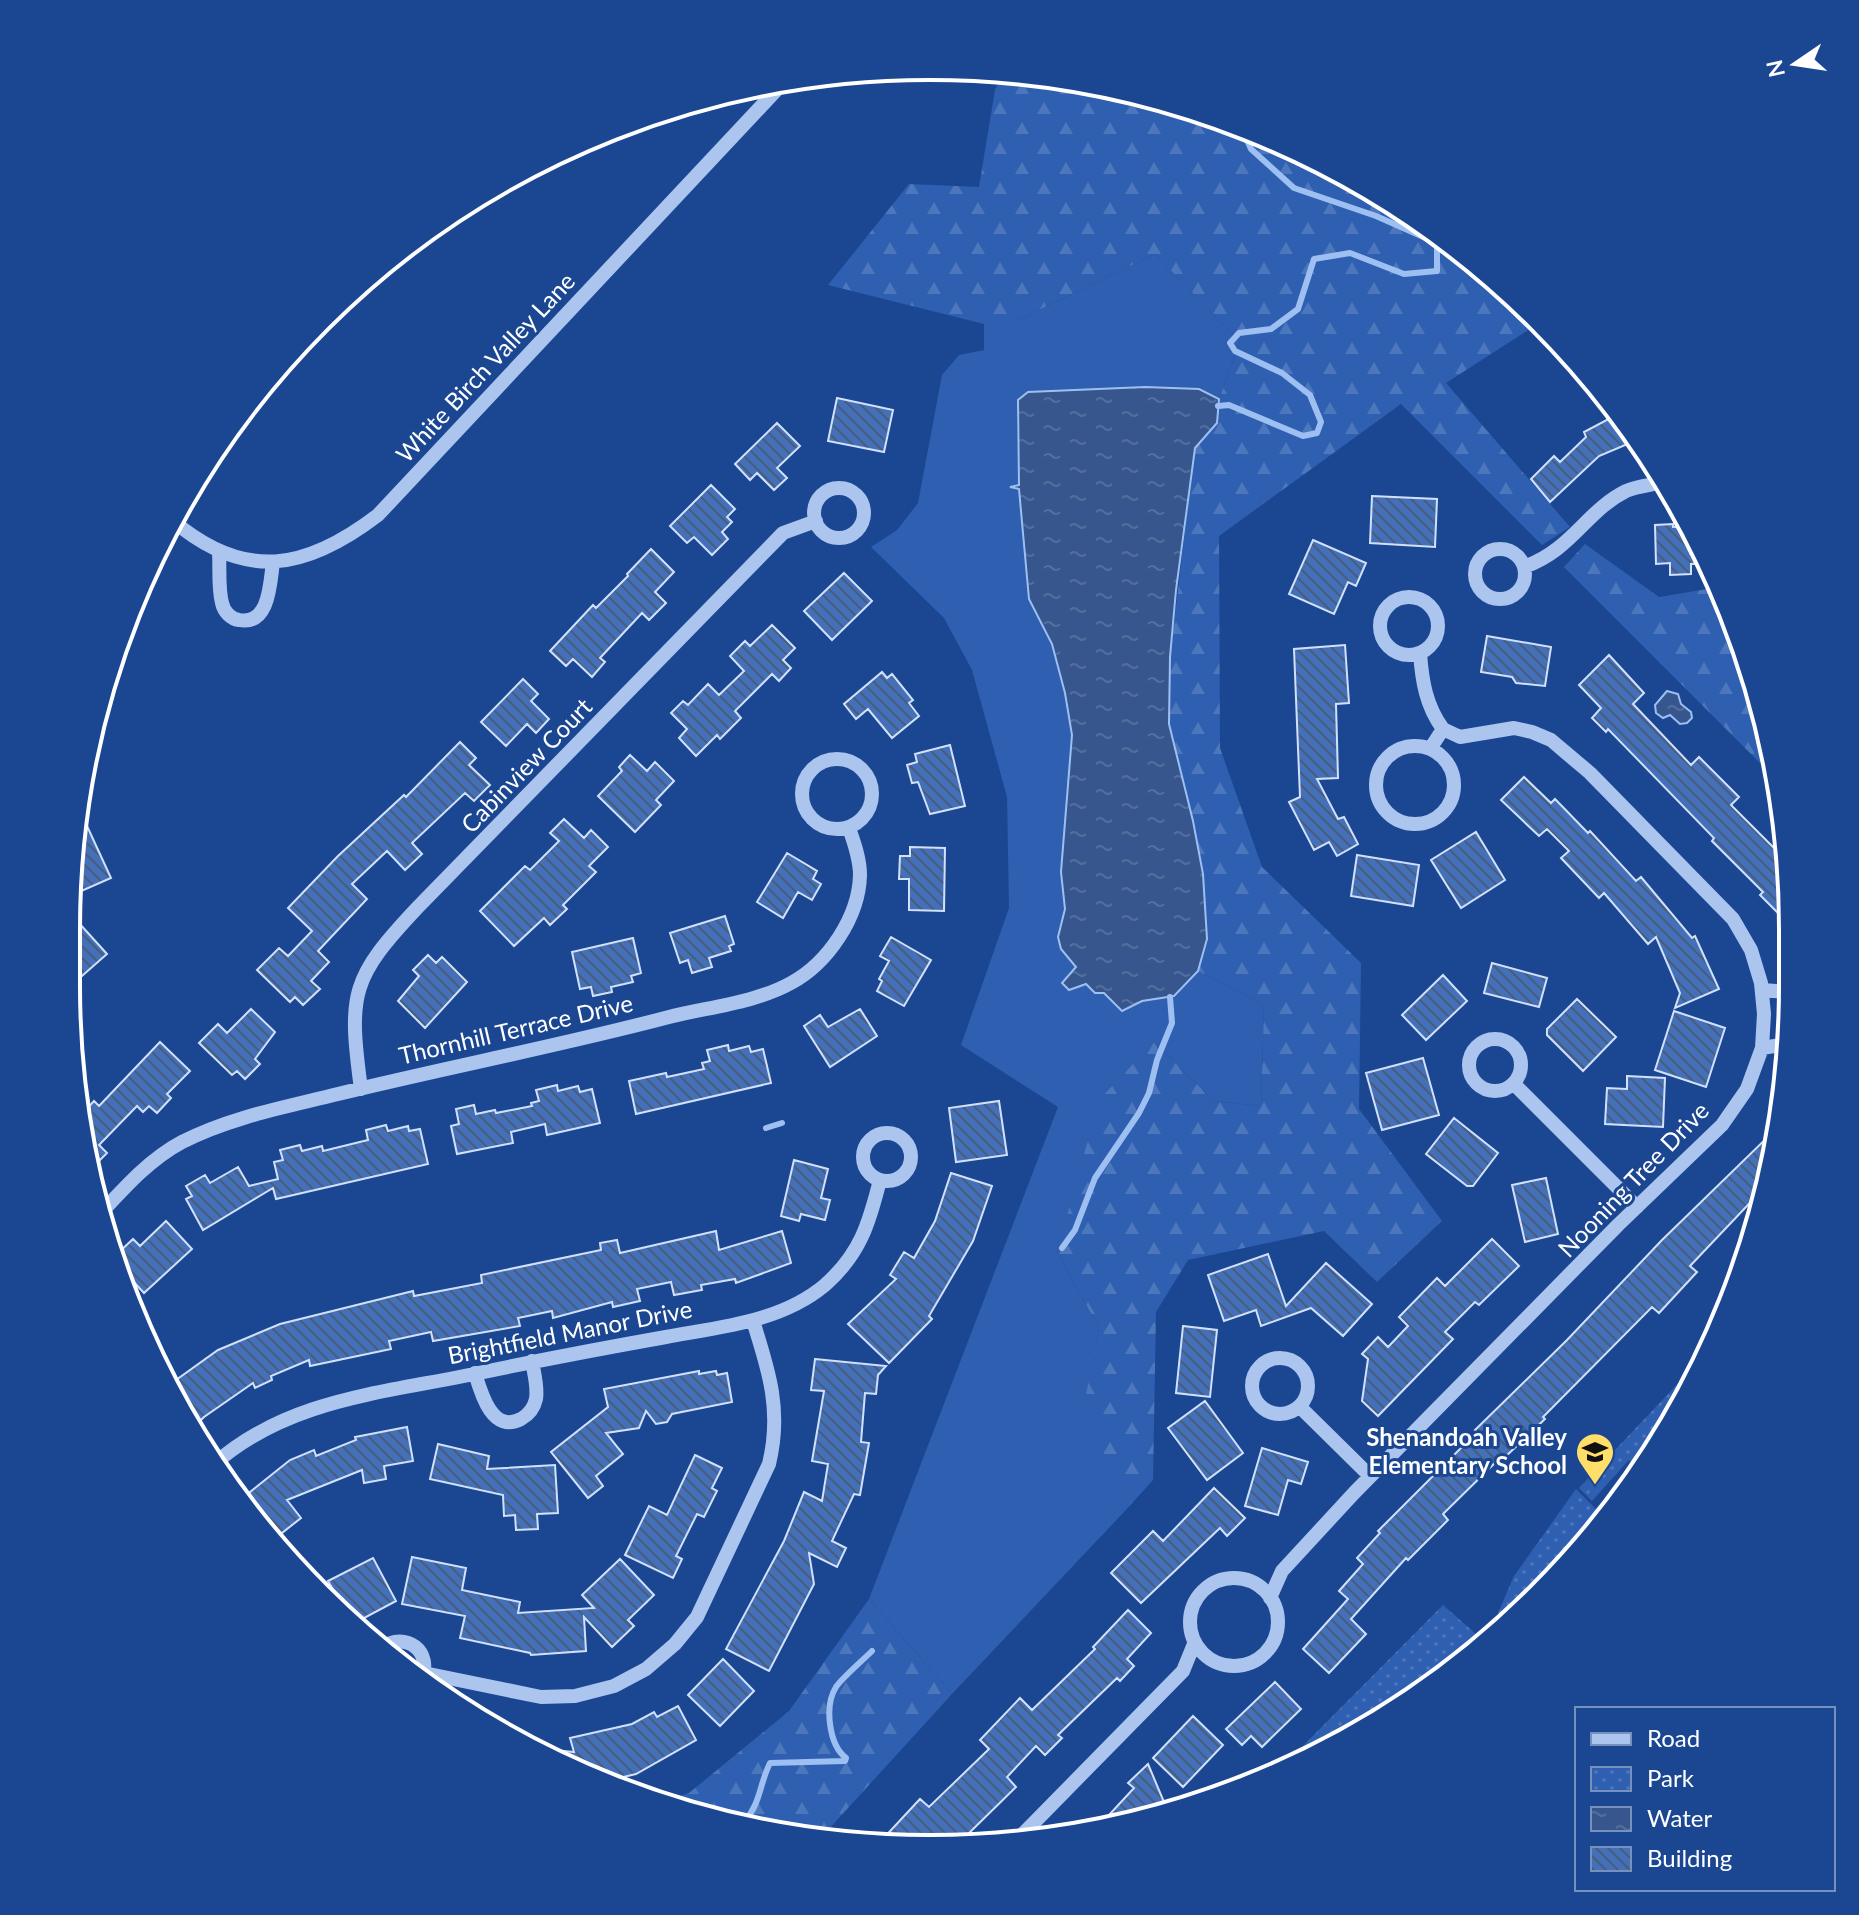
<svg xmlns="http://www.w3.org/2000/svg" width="1859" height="1915" font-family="Lato,sans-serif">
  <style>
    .green { fill: #2e5fb0 }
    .forest { fill: url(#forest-firs) }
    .park { fill: url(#park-dots) }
    .water { fill: url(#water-ripples); stroke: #9ebff1; stroke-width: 2 }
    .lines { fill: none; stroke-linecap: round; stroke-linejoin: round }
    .stream { stroke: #9ebff1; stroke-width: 6 }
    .building { fill: url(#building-back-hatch); stroke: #d1e1fb; stroke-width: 2 }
    .minor { stroke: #abc5ef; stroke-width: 14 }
    .labels { text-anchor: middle; stroke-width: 6; stroke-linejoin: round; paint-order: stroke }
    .street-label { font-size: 24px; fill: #fff; stroke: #1b4792 }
    .poi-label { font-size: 24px; font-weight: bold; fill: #fff; stroke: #1b4792; text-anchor: end }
    .rim { fill: none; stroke: #fff; stroke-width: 4 }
  </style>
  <defs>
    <pattern id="forest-firs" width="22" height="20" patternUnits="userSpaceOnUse" patternTransform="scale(2)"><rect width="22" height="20" fill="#2e5fb0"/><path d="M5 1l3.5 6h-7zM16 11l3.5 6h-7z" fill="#4d77bc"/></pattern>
    <pattern id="park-dots" width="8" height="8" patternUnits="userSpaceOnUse" patternTransform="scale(2)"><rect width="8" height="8" fill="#2e5fb0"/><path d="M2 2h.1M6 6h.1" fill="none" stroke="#4d77bc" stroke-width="1.8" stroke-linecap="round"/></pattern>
    <pattern id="water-ripples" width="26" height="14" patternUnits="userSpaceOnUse" patternTransform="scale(2)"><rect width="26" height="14" fill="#36568d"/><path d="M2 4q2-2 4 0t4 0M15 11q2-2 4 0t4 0" fill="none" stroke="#546f9e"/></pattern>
    <pattern id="building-back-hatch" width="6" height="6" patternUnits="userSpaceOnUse" patternTransform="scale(2)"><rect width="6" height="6" fill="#4470b9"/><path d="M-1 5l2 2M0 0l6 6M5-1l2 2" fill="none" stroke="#485c7d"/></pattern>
  </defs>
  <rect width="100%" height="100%" fill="#1b4792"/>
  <path class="green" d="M1155,254L1240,342L1219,399L1199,389L1145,387L1029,392L1017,414L1019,485L1011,486V488H1019L1029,599L1052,644L1065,693L1072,735L1061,872L1065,909L1058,937L1061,949L1076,967L1085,984L1104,993L1122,1011L1142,1001L1174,996L1198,971L1264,1005L1261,1106L1214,1101L1154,1042L1057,1252L1099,1328L1086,1400L1124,1512L952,1694L869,1599L1058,1107L961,1045L1009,908L1007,797L972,670L944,618L871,547L897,530L918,503L942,375L959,355L984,350V324H1010Z"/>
  <path class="forest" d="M1003,72L1043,73L1207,112L1362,182L1499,281L1539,323L1446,383L1570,527L1542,545L1401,404L1219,536L1220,748L1262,867L1361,963L1359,1109L1442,1221L1377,1282L1324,1231L1188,1260L1156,1312L1153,1480L1124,1512L1085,1400L1099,1328L1057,1252L1099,1100L1154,1042L1214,1101L1261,1106L1264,1005L1198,971L1207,939L1203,874L1193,821L1169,724L1170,657L1195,447L1217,423L1219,399L1240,342L1155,254L1010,324H984L828,285L909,184L979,187L995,90Z
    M1585,544L1659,597L1719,587L1764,706L1776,779L1564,567Z
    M869,1599L952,1694L817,1842L665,1801L689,1793L789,1711Z"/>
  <path class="park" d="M1706,1354L1678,1417L1637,1473L1629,1460L1592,1501L1579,1488Z
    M1576,1489L1605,1518L1579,1554L1501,1627L1498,1613L1514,1576Z
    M1443,1605L1485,1642L1455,1671L1311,1760L1275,1774Z"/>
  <path class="water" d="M1145,387L1199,389L1219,399L1217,423L1195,448L1176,590L1170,657L1169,724L1193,821L1203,874L1207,939L1198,971L1174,996L1142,1001L1122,1011L1104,993H1095L1086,984L1069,990L1062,983L1076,967L1061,949L1058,937L1065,909L1061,872L1072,735L1065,693L1052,644L1029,599L1019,489L1010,487L1019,485L1018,400L1028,392Z
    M1667,691L1678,694L1681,704L1691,712L1692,718L1687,723L1680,724L1670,715L1663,718L1656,713L1655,705Z"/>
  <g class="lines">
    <path class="stream" d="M1218,406L1229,405L1303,436L1317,433L1321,422L1310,395L1282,373L1235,351L1230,343L1239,333L1271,329L1298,309L1314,259L1350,253L1404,274L1437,271V243L1376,216L1294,188L1251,149L1242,128
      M766,1128L782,1123
      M1062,1248L1075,1230L1095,1178L1139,1113L1149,1093L1157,1060L1172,1023L1170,997
      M744,1822C761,1803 759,1785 770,1763L845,1761L846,1758C829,1745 824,1706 836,1687C842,1678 863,1660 872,1651"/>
  </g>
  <path class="building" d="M837,398L893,410L884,452L828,441Z
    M1616,415L1620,422L1625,420L1637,440L1599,456L1550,502L1531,479L1554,456L1560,462L1586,437L1584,432Z
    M777,423L800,446L777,468L787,478L774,490L757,473L750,480L735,464Z
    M711,485L735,509L727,517L732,522L722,532L728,539L712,555L694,537L687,543L670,526Z
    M1372,496L1437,499L1435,547L1370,543Z
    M1673,524V527L1691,526L1710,563L1691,564V574L1670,575V563L1656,564L1655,525Z
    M1313,540L1366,563L1356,586L1348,582L1334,614L1289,594Z
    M651,549L674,572L655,592L666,603L649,620L642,613L600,658L605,662L592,677L573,659L566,666L550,651L593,605L596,608L628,576L627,574Z
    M844,573L872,601L832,640L804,611Z
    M772,625L795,648L783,660L791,668L779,681L772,674L735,711L741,718L720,739L717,735L696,756L679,738L687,729L671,713L683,701L688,705L708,684L719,695L744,671L730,656L745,641L750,646Z
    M1487,636L1551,647L1545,686L1516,683L1512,677L1481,672Z
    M1345,645L1349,703L1336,704L1338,778L1317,779L1338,819L1344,817L1358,844L1337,856L1329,842L1314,850L1289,802L1300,797L1294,649Z
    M1609,655L1644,693L1633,704L1691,765L1699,757L1739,797L1731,805L1790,864V925L1760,895L1763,892L1712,841L1714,838L1608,729L1606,732L1592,718L1601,708L1579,685Z
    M882,672L887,678L892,674L913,700L909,703L919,716L892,738L868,709L856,719L844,704Z
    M523,679L538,694L531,701L549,719L536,733L527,724L506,746L481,722Z
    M460,742L476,758L469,765L490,785L474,801L465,793L412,843L422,854L405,870L387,851L352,884L367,899L318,951L329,962L311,981L320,989L303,1005L295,997L290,1002L257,970L279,948L288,956L312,931L288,908L338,856L404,795L406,797Z
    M950,745L965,806L930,814L918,782L912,783L907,765L917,762L915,754Z
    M630,755L647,771L655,762L674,781L656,800L661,805L635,832L598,796L622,771L619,767Z
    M1524,777L1551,803L1555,799L1588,833L1590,831L1636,881L1641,877L1692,938L1695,936L1719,989L1675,1008L1680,993L1656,937L1648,944L1604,893L1599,898L1561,858L1569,851L1547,829L1539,836L1501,800Z
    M564,819L584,838L591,830L608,847L589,866L596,872L563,905L567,909L550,925L544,918L514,946L480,911L525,866L530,870L559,841L550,833Z
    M87,826L111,878L70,896L73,832Z
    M1476,832L1505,880L1461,908L1431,860Z
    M910,847L945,848L944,911L909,910V879H899L900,856H910Z
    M787,853L817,871L813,879L821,884L812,900L798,892L783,918L757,902Z
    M1357,855L1419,865L1413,906L1351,896Z
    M69,912L107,954L66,990V986Z
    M725,916L734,944L729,946L731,951L709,958L712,967L692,973L688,960L680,963L670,933Z
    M891,937L931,960L904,1006L877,991L882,981L879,979L889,961L880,956Z
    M633,938L641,973L631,976L633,982L611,987L612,992L593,996L591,987L580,989L572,952Z
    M428,955L436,963L442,957L467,982L425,1028L398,1001L419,976L413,970Z
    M1492,963L1547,978L1539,1007L1484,993Z
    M1443,975L1467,1001L1426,1040L1402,1015Z
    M1577,999L1616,1037L1583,1071L1547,1035V1029Z
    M251,1009L275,1032L255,1059L260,1064L245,1079L237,1071L232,1075L199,1043L218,1024L227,1033Z
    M860,1009L877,1036L830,1067L804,1026L820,1015L828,1027Z
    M1674,1011L1725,1028L1706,1087L1655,1070Z
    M160,1042L190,1071L167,1094L171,1098L157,1113L149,1106L143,1112L137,1106L99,1145L107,1153L92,1168L83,1154L79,1117L94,1101L99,1106Z
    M728,1045L729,1051L749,1046L751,1052L763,1049L771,1083L636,1114L629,1081L666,1073L667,1077L704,1069L702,1063L710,1061L707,1050Z
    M1423,1058L1439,1115L1382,1130L1366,1073Z
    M1627,1076L1665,1078L1663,1127L1605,1124L1607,1088L1627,1089Z
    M557,1085L558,1091L578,1086L580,1092L592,1089L600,1123L547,1135L545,1124L511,1132L513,1143L457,1154L451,1126L459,1124L456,1109L474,1105L476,1114L495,1110L496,1113L532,1106L531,1103L539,1101L536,1090Z
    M999,1101L1007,1155L956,1162L949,1108Z
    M1454,1118L1498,1153L1473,1186H1467L1426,1154Z
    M386,1125L388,1131L408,1126L409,1131L420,1129L428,1164L276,1199L273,1188L203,1230L186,1199L192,1196L186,1186L205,1175L210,1183L238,1167L249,1186L278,1179L274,1162L283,1160L280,1150L300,1145L302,1151L322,1146L323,1151L368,1140L366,1130Z
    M1779,1126L1765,1187L1690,1266L1697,1272L1659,1313L1652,1307L1543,1417L1545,1419L1503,1459L1501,1457L1443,1514L1448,1520L1408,1560L1406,1558L1351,1619L1366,1634L1329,1673L1303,1649L1348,1599L1339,1591L1363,1564L1357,1558L1380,1533L1378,1531L1477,1432L1475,1430L1567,1340L1662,1240Z
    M794,1160L828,1169L821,1198L830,1200L825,1220L801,1214L799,1221L781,1216Z
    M951,1173L992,1186L973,1241L929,1316L932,1319L889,1363L848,1324L896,1279L890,1275L904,1252L914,1258L935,1221Z
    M1546,1178L1558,1234L1525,1242L1512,1185Z
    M166,1221L192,1249L144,1293L119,1266L124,1262L117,1254L133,1239L140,1246Z
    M716,1231L719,1250L782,1231L791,1263L736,1283L735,1279L701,1285L702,1290L674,1295L671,1282L637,1289L640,1301L613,1307L612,1302L553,1318L552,1311L518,1318L520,1326L433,1341L431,1332L389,1341L391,1349L310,1366L309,1360L271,1376L272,1380L255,1388L253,1383L204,1417L192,1429L169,1385L218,1350L280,1324L413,1291L414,1296L482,1283L481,1275L601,1250L600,1243L617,1240L620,1253Z
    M1492,1239L1519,1266L1479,1305L1475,1302L1445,1332L1453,1339L1378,1416L1362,1401L1368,1359L1362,1354L1378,1337L1388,1347L1408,1326L1399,1317L1437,1278L1445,1286Z
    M1268,1254L1286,1306L1326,1263L1372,1304L1343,1336L1311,1308L1261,1326L1256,1310L1224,1321L1208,1275Z
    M1183,1326L1217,1330L1210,1397L1176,1393Z
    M815,1359L886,1366L878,1375L876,1394L865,1393L861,1442L869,1443L860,1495L854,1494L832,1541L846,1548L837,1567L809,1553L814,1584L769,1671L726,1649L784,1541L804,1492L822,1501L828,1464L812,1461L824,1391L811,1390Z
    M699,1371V1374L716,1371L717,1375L727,1373L732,1402L672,1414L667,1422L656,1424L646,1411L639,1428L606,1433L623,1454L596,1476L603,1486L588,1498L551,1452L608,1407L604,1389Z
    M1205,1401L1243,1453L1207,1480L1168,1428Z
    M407,1427L413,1461L384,1466L386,1479L364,1483L362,1470L287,1500L301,1518L273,1540L240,1500L290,1460L314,1450L316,1456L356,1440L355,1437Z
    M438,1444L489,1456L487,1469L555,1465L558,1513L537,1514L538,1529L516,1530L515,1515L504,1516L503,1495L430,1479Z
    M1262,1448L1308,1462L1301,1484L1288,1480L1278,1515L1245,1506Z
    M695,1455L722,1468L712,1488L717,1491L704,1517L697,1514L676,1556L682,1559L673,1578L625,1555L649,1506L667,1515Z
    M1214,1488L1245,1518L1227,1536L1220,1528L1141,1603L1111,1573L1153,1531L1163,1541Z
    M412,1557L466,1568L462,1590L520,1602L518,1613L594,1608L582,1595L620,1559L654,1595L628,1620L634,1626L612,1647L584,1617L586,1651L531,1655L530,1653L460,1638L465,1616L402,1604Z
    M373,1558L396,1601L353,1624L328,1581Z
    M1128,1610L1151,1633L1127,1659L1134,1666L1120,1681L1117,1678L1058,1735L1062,1738L1045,1755L1036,1746L1007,1777L1016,1787L963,1839L972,1847L878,1844L920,1799L929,1807L989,1749L980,1740L1020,1698L1032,1710L1095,1649L1093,1647Z
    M723,1659L754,1691L720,1726L688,1695Z
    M1275,1682L1301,1709L1262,1747L1251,1736L1242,1745L1226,1729Z
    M678,1706L696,1740L636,1774L598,1783L534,1748L574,1752L570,1738L632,1724L654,1712L657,1717Z
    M1193,1716L1223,1745L1183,1787L1153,1758Z
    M1148,1764L1164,1802L1147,1821L1096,1829L1134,1788L1128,1783Z"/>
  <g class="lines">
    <path class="minor" d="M814 513a25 25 0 1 1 50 0a25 25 0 1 1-50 0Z
      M172,520C245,582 306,570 378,515L783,83
      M1475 574a25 25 0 1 1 50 0a25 25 0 1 1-50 0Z
      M219,552C220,568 218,588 222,603C224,612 231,619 239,620C270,626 270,582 273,562
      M1524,567C1572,550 1586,511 1626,491C1637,486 1652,485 1663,482
      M1380 626a29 29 0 1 1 58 0a29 29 0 1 1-58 0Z
      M1420,653C1422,681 1426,706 1443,729
      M1376 785a39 39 0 1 1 78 0a39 39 0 1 1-78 0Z
      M802 794a35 35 0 1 1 70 0a35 35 0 1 1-70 0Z
      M1762,990L1788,992
      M1469 1065a26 26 0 1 1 52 0a26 26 0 1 1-52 0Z
      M1762,1048L1787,1044
      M1514,1084L1637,1207
      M361,1089C348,993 351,978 418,907L783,533L816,521
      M863 1157a24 24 0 1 1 48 0a24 24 0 1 1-48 0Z
      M101,1213C125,1187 150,1159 182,1142C231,1117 286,1107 338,1094C448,1067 559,1046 669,1017C708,1007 755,1003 791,983C828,963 859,917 860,875C860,859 854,842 849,828
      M1252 1386a28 28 0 1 1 56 0a28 28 0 1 1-56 0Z
      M475,1373C481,1393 492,1434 521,1419C530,1414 534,1408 536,1399C538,1387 534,1373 532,1361
      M1300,1407L1370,1476
      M212,1466C283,1402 374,1394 464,1376C531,1362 598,1349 666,1337C720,1327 781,1322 825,1285C860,1254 869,1224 880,1180
      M1190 1622a44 44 0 1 1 88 0a44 44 0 1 1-88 0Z
      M1270,1598L1282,1571L1354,1493L1618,1225L1722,1125L1747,1089L1762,1048L1764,1014L1761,983L1751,950L1733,919L1590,773L1551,740L1532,732L1514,728L1460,737L1443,729L1430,749
      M382,1648C405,1630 434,1652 421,1679
      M424,1673L541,1697L575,1696L614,1686L646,1669L675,1644L697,1617L769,1464C782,1411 769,1371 753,1321
      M1014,1843L1183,1671L1194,1644"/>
  </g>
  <defs>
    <symbol id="school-pin" viewBox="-11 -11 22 30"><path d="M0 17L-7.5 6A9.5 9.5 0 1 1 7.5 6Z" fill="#ffde69" stroke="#1b4792"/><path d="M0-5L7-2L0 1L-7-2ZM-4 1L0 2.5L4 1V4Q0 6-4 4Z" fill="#111"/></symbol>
  </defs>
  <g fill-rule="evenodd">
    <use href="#school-pin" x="1573" y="1430" width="44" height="60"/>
  </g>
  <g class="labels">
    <g class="street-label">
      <text transform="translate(486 368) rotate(-47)" y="8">White Birch Valley Lane</text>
      <text transform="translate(527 766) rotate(-46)" y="8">Cabinview Court</text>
      <text transform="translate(516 1030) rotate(-13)" y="8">Thornhill Terrace Drive</text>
      <text transform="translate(1634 1180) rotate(-46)" y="8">Nooning Tree Drive</text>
      <text transform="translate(570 1333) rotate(-11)" y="8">Brightfield Manor Drive</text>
    </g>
    <g class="poi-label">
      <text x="1567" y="1446">Shenandoah Valley<tspan x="1567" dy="28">Elementary School</tspan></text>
    </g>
  </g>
  <path d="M0 0H1859V1915H0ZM929 80H930A849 849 0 0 1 1779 929V986A849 849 0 0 1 930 1835H929A849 849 0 0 1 80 986V929A849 849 0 0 1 929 80Z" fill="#1b4792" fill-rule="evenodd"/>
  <path class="rim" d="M929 80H930A849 849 0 0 1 1779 929V986A849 849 0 0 1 930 1835H929A849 849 0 0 1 80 986V929A849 849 0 0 1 929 80Z"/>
  <rect x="1575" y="1707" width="260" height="184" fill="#1b4792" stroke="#7691be" stroke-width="2"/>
  <rect x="1591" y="1733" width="40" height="12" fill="#abc5ef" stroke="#7691be" stroke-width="2"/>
  <text x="1647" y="1747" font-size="24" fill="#ffffff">Road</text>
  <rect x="1591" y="1767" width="40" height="24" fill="url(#park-dots)" stroke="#7691be" stroke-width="2"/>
  <text x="1647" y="1787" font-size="24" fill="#ffffff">Park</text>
  <rect x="1591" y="1807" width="40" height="24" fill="url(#water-ripples)" stroke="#7691be" stroke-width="2"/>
  <text x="1647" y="1827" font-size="24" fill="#ffffff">Water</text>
  <rect x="1591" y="1847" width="40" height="24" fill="url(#building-back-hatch)" stroke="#7691be" stroke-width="2"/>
  <text x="1647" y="1867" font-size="24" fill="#ffffff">Building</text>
  <g transform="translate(1795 64) rotate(257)" stroke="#1b4792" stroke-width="6" paint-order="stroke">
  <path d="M0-6L14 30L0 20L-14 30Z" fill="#ffffff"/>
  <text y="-12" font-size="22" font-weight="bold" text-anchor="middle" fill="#ffffff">N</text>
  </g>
</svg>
